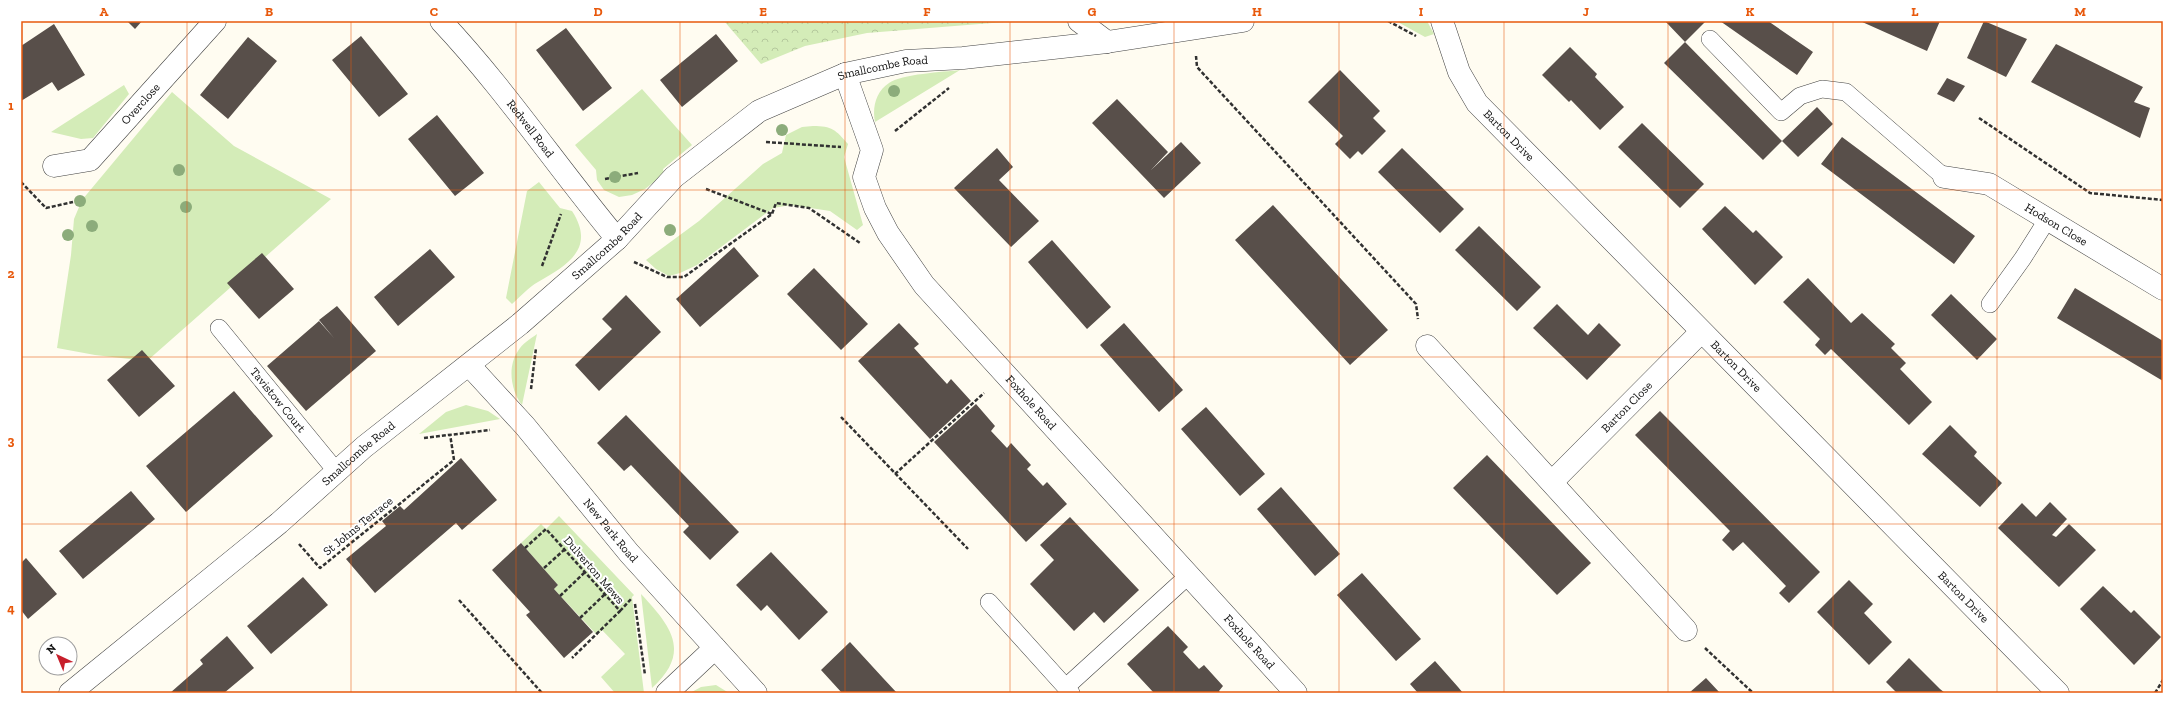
<svg xmlns="http://www.w3.org/2000/svg" width="2184" height="714" font-family="'Zilla Slab',serif">
  <style>
    .grass { fill: #d4ecb8 }
    .park { fill: url(#park-crowns) }
    .building { fill: #584f4a }
    .lines { fill: none; stroke-linecap: round; stroke-linejoin: round }
    .service-casing { stroke: #424242; stroke-width: 18 }
    .minor-casing { stroke: #424242; stroke-width: 23 }
    .path { stroke: #313131; stroke-width: 2.5; stroke-dasharray: 4 2; stroke-linecap: butt }
    .service { stroke: #fff; stroke-width: 17 }
    .minor { stroke: #fff; stroke-width: 22 }
    .tree { fill: #8cac7b }
    .grid { fill: none; stroke: #e8590c; stroke-width: 1; stroke-opacity: 0.55 }
    .labels { text-anchor: middle; stroke-width: 4; stroke-linejoin: round; paint-order: stroke }
    .street-label { font-size: 12px; fill: #0f0f0f; stroke: #fff }
    .neatline { fill: none; stroke: #e8590c; stroke-width: 1.5 }
    .grid-label { font-size: 13px; text-anchor: middle; font-weight: bold; fill: #e8590c }
  </style>
  <defs>
    <pattern id="park-crowns" width="20" height="18" patternUnits="userSpaceOnUse"><rect width="20" height="18" fill="#d4ecb8"/><path d="M2 6a3 3 0 1 1 6 0M12 15a3 3 0 1 1 6 0" fill="none" stroke="#b5c99d"/></pattern>
  </defs>
  <rect width="100%" height="100%" fill="#fffcf1"/>
  <path class="grass" d="M1396,21H1427L1434,34L1425,37Z
    M960,70L875,122C872,108 876,91 889,83C901,74 944,72 960,70Z
    M124,85L129,94L93,138L81,139L51,132Z
    M642,89L692,145L663,169L664,174L645,189L632,195L619,197L604,190L597,180L596,170L575,145Z
    M172,92L234,146L331,199L147,361L95,355L57,348L71,255L74,219L82,200Z
    M813,126C832,126 836,130 848,144L844,157L863,225L857,230L830,211L791,205L773,208L697,265L680,273L669,276L656,269L646,260L699,221L763,164L782,153L786,135L802,127Z
    M539,182L560,208L572,211C596,248 568,265 538,282C529,287 520,297 512,304L506,298L527,191Z
    M537,334L522,405C511,391 507,367 518,351C522,344 530,339 537,334Z
    M466,405L488,411L500,419L419,434L446,412Z
    M559,516L634,595L632,597L644,693H615L601,677L625,654L602,630L597,635L554,589L558,585L521,543L541,524L546,529Z
    M641,594C671,626 692,652 652,688Z
    M716,685L729,693H690L701,687Z"/>
  <path class="park" d="M724,21H1017L867,33L805,46L761,64Z"/>
  <path class="building" d="M127,21H142L135,29Z
    M1665,21H1706L1685,42Z
    M1720,21H1768L1813,52L1797,75Z
    M1860,21H1940L1927,51Z
    M1984,21L2027,39L2006,77L1967,58Z
    M54,24L85,75L58,91L52,82L21,101V46Z
    M566,28L612,88L583,111L536,50Z
    M716,34L738,61L682,107L660,80Z
    M361,36L408,94L379,117L332,60Z
    M248,37L277,61L228,119L200,95Z
    M1685,42L1782,141L1763,160L1664,63Z
    M2056,44L2143,87L2134,102L2150,108L2140,138L2031,82Z
    M1570,47L1597,74L1595,77L1624,107L1600,130L1571,100L1569,102L1542,75Z
    M1340,70L1380,111L1373,118L1386,131L1362,155L1358,151L1350,159L1335,144L1343,136L1308,102Z
    M1947,78L1965,86L1954,102L1937,94Z
    M1117,99L1168,152L1151,170L1181,142L1201,163L1164,198L1092,123Z
    M1817,107L1833,124L1798,157L1782,141Z
    M437,115L484,173L455,196L408,139Z
    M1642,123L1704,184L1680,208L1618,147Z
    M1842,137L1975,236L1954,264L1821,164Z
    M997,148L1013,167L999,180L1039,221L1011,247L954,188Z
    M1402,148L1464,209L1440,233L1378,172Z
    M1273,205L1388,330L1350,365L1235,240Z
    M1725,206L1753,233L1756,230L1783,257L1755,285L1702,229Z
    M1479,226L1541,287L1517,311L1455,250Z
    M1052,240L1111,307L1087,329L1028,262Z
    M734,247L759,276L700,327L676,299Z
    M430,249L455,277L398,326L374,297Z
    M262,253L294,289L259,319L227,283Z
    M814,268L868,324L841,350L787,294Z
    M1808,278L1851,323L1862,313L1895,344L1891,348L1906,363L1900,369L1932,402L1909,425L1831,349L1825,355L1815,345L1820,339L1783,302Z
    M2075,288L2163,341V381L2057,318Z
    M1951,294L1997,339L1977,360L1931,315Z
    M626,295L661,332L599,391L575,365L612,329L602,319Z
    M1557,304L1588,335L1599,323L1621,345L1587,380L1533,328Z
    M337,306L376,351L306,411L267,366L319,321L334,338L319,320Z
    M899,323L919,344L914,348L947,384L951,379L971,401L930,439L858,361Z
    M1124,323L1183,390L1159,412L1100,345Z
    M142,350L175,386L139,417L107,380Z
    M234,391L273,436L186,512L146,466Z
    M976,404L995,426L991,431L1007,448L1011,443L1031,465L1027,469L1043,486L1047,482L1067,504L1026,542L934,442Z
    M1206,407L1265,474L1240,496L1181,429Z
    M1660,411L1820,572L1789,603L1779,593L1786,586L1743,542L1733,551L1722,540L1730,531L1635,435Z
    M626,415L739,532L710,560L683,532L689,526L631,465L624,471L597,443Z
    M1950,425L1977,452L1974,456L2002,483L1980,507L1922,454Z
    M1487,455L1591,563L1557,595L1453,488Z
    M461,458L497,500L462,530L456,523L375,593L346,559L386,526L382,521L400,506L404,510Z
    M1281,487L1340,554L1315,576L1257,509Z
    M131,491L155,519L83,579L59,551Z
    M2050,502L2067,519L2052,535L2056,537L2069,524L2096,550L2059,587L1998,528L2022,503L2036,517Z
    M1070,517L1139,590L1104,623L1094,612L1074,631L1030,584L1054,560L1040,545Z
    M521,543L558,585L554,589L593,632L564,658L526,615L530,612L492,570Z
    M771,552L828,612L799,640L767,605L761,611L736,585Z
    M26,558L57,594L28,619L21,610V563Z
    M1362,573L1421,639L1396,661L1337,595Z
    M303,577L328,605L271,654L247,626Z
    M1849,580L1873,604L1864,613L1892,642L1869,665L1817,612Z
    M2103,586L2131,613L2134,610L2161,637L2134,665L2080,609Z
    M1168,626L1188,647L1183,652L1199,669L1204,665L1223,686L1219,691L1221,693H1154L1127,664Z
    M227,636L254,668L224,693H170L203,664L200,660Z
    M850,642L883,678L897,693H842L821,670Z
    M1909,658L1940,689L1945,693H1897L1886,682Z
    M1435,661L1458,687L1463,693H1418L1410,684Z
    M1706,678L1720,693H1689Z"/>
  <g class="lines">
    <defs>
      <g id="service">
        <path d="M1710,39L1781,112L1800,96L1822,89L1846,92L1944,177"/>
        <path d="M1990,304L2023,258L2047,220"/>
        <path id="s1" d="M219,328L337,472"/>
        <path d="M989,602L1071,693"/>
        <path d="M1066,687L1189,575"/>
      </g>
      <g id="minor">
        <path id="s2" d="M441,21C505,89 557,167 617,239"/>
        <path d="M1079,21L1107,42"/>
        <path id="s3" d="M1442,21L1459,72L1477,103L2058,693"/>
        <path id="s4" d="M845,74L872,150L864,177L875,208L888,233L924,285L1296,693"/>
        <path id="s5" d="M54,166L90,160L215,21"/>
        <path id="s6" d="M1944,177L1989,184L2163,289"/>
        <path d="M1427,346L1686,630"/>
        <path id="s7" d="M469,365L525,426L629,553L756,693"/>
        <path id="s8" d="M1552,482L1701,332"/>
        <path id="s9" d="M70,693L279,523L364,447L520,324L617,239L674,177L759,111L845,74L906,61L963,58L1107,42L1243,21"/>
        <path d="M667,693L715,648"/>
      </g>
    </defs>
    <use href="#service" class="service-casing"/>
    <use href="#minor" class="minor-casing"/>
    <path class="path" d="M1388,21L1416,36
      M1196,56L1197,67L1416,304L1418,319
      M1979,118L2090,193L2163,200
      M895,131L949,88
      M766,142L841,147
      M605,179L638,173
      M21,182L46,208L73,202
      M706,189L772,214
      M634,262L667,277H684L772,214L776,203L809,208L860,243
      M542,266L561,214
      M531,389L536,348
      M841,417L968,549
      M424,438L490,430
      M895,474L984,393
      M299,544L320,568L454,460L450,434
      M525,548L546,529L620,611L572,658
      M544,568L564,550
      M560,596L584,573
      M459,600L542,693
      M635,604L645,675
      M620,611L632,598
      M580,618L604,595
      M1705,648L1753,693
      M2155,693L2163,680"/>
    <use href="#service" class="service"/>
    <use href="#minor" class="minor"/>
  </g>
  <g class="tree">
    <circle cx="894" cy="91" r="6"/>
    <circle cx="782" cy="130" r="6"/>
    <circle cx="179" cy="170" r="6"/>
    <circle cx="615" cy="177" r="6"/>
    <circle cx="80" cy="201" r="6"/>
    <circle cx="186" cy="207" r="6"/>
    <circle cx="92" cy="226" r="6"/>
    <circle cx="670" cy="230" r="6"/>
    <circle cx="68" cy="235" r="6"/>
  </g>
  <path class="grid" d="M187,21V693M351,21V693M516,21V693M680,21V693M845,21V693M1010,21V693M1174,21V693M1339,21V693M1504,21V693M1668,21V693M1833,21V693M1997,21V693M21,190H2163M21,357H2163M21,524H2163"/>
  <g class="labels">
    <g class="street-label">
      <text dy="4" stroke="none"><textPath href="#s9" startOffset="1035">Smallcombe Road</textPath></text>
      <text dy="4" stroke="none"><textPath href="#s5" startOffset="112">Overclose</textPath></text>
      <text dy="4" stroke="none"><textPath href="#s2" startOffset="140">Redwell Road</textPath></text>
      <text dy="4" stroke="none"><textPath href="#s3" startOffset="135">Barton Drive</textPath></text>
      <text dy="4" stroke="none"><textPath href="#s6" startOffset="124">Hodson Close</textPath></text>
      <text dy="4" stroke="none"><textPath href="#s9" startOffset="699">Smallcombe Road</textPath></text>
      <text dy="4" stroke="none"><textPath href="#s3" startOffset="459">Barton Drive</textPath></text>
      <text dy="4" stroke="none"><textPath href="#s1" startOffset="93">Tavistow Court</textPath></text>
      <text dy="4" stroke="none"><textPath href="#s4" startOffset="392">Foxhole Road</textPath></text>
      <text dy="4" stroke="none"><textPath href="#s8" startOffset="106">Barton Close</textPath></text>
      <text dy="4" stroke="none"><textPath href="#s9" startOffset="375">Smallcombe Road</textPath></text>
      <text transform="translate(358 526) rotate(-39)" y="4">St Johns Terrace</text>
      <text dy="4" stroke="none"><textPath href="#s7" startOffset="218">New Park Road</textPath></text>
      <text transform="translate(594 570) rotate(49)" y="4">Dulverton Mews</text>
      <text dy="4" stroke="none"><textPath href="#s3" startOffset="783">Barton Drive</textPath></text>
      <text dy="4" stroke="none"><textPath href="#s4" startOffset="716">Foxhole Road</textPath></text>
    </g>
  </g>
  <rect width="2184" height="714" fill="none" stroke="#ffffff" stroke-width="44"/>
  <g transform="translate(58 656) rotate(316)"><circle r="19" fill="#ffffff" stroke="#9f9f9f"/>
  <path d="M0-3L7 15L0 10L-7 15Z" fill="#c71f2b"/>
  <text y="-6" font-size="11" font-weight="bold" text-anchor="middle" fill="#0f0f0f">N</text>
  </g>
  <rect x="22" y="22" width="2140" height="670" class="neatline"/>
  <g class="grid-label">
    <text x="104" y="16">A</text>
    <text x="269" y="16">B</text>
    <text x="434" y="16">C</text>
    <text x="598" y="16">D</text>
    <text x="763" y="16">E</text>
    <text x="927" y="16">F</text>
    <text x="1092" y="16">G</text>
    <text x="1257" y="16">H</text>
    <text x="1421" y="16">I</text>
    <text x="1586" y="16">J</text>
    <text x="1750" y="16">K</text>
    <text x="1915" y="16">L</text>
    <text x="2080" y="16">M</text>
    <text x="11" y="110">1</text>
    <text x="11" y="278">2</text>
    <text x="11" y="445">3</text>
    <text x="11" y="613">4</text>
  </g>
</svg>
